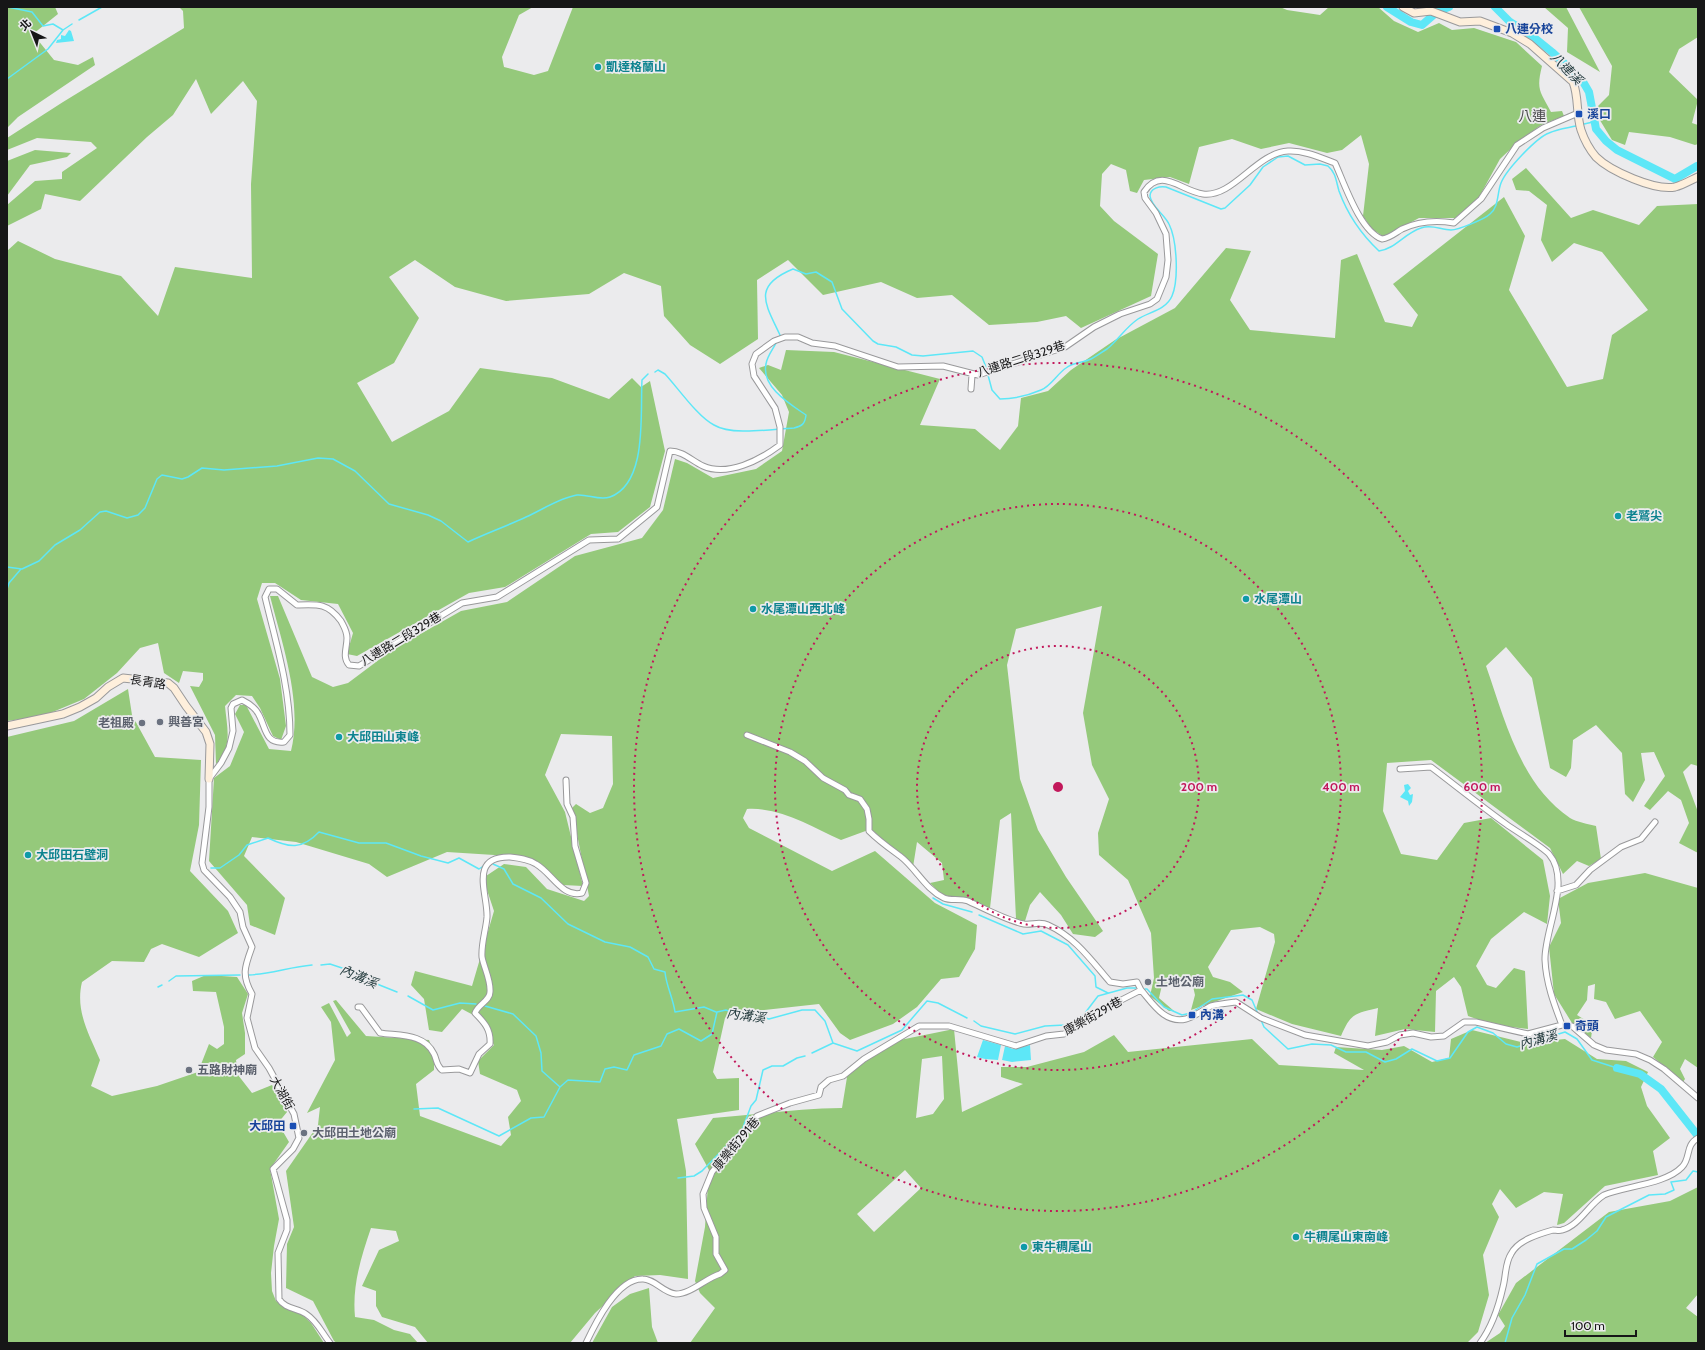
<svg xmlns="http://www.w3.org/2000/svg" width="1705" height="1350" font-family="Cabin,'Noto Sans TC',sans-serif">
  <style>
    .forest { fill: #95c97b; fill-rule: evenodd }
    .water { fill: #5de7f7 }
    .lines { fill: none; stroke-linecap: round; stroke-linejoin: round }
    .stream { stroke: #5de7f7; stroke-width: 1.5 }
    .river { stroke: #5de7f7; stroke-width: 8 }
    .street-casing { stroke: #99999b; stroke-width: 7 }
    .secondary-casing { stroke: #99999b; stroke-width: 9 }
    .street { stroke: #fff; stroke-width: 5 }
    .secondary { stroke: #feefdc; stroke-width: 7 }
    .ring { fill: none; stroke: #c2185b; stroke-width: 2; stroke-dasharray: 2 4 }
    .transit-dot { fill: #1a4fb4; stroke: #ebebed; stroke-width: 1.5 }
    .culture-dot { fill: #0f9aa8; stroke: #ebebed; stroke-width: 1.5 }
    .worship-dot { fill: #6b7280; stroke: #ebebed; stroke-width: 1.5 }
    .labels { text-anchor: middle; stroke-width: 3.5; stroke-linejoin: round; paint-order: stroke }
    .transit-label { font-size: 12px; font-weight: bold; fill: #164399; stroke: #ebebed; text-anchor: start }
    .culture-label { font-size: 12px; font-weight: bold; fill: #0d838f; stroke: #ebebed; text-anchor: start }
    .street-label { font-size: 12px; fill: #161617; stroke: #ebebed }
    .worship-label { font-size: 12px; font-weight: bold; fill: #5b616d; stroke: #ebebed; text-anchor: start }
    .water-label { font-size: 13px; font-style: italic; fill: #253c3f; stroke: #ebebed }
    .quarter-label { font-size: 14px; fill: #4c4c4e; stroke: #ebebed }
    .centre { fill: #c2185b; stroke: #ebebed; stroke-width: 2 }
    .ring-label { font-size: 12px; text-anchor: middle; font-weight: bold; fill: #c2185b; stroke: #ebebed; stroke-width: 3.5; stroke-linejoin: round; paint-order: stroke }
  </style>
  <rect width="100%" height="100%" fill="#ebebed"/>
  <path class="forest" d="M7,7H55L58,14L33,34L54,60L78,65L93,57L95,65L18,117L7,128Z
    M179,7H533L519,15L502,57L504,67L534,75L548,71L573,7H1280L1287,10L1320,15L1329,7H1378L1394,21L1418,32L1439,23L1452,30L1474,28L1516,42L1542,66C1536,90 1540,91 1551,112L1562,111L1564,116L1541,125L1518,142L1500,159L1478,199L1455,218H1419L1384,237L1372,229L1363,216L1369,164L1361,135L1342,150L1327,153L1289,143L1261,149L1232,139L1199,147L1189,184L1170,177L1144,180L1137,193L1130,191L1126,170L1111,164L1102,174L1100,206L1114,221L1158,254L1151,296L1081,328L1066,316L1037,322L989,325L952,295L917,298L881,282L823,295L788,260L757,280L758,339L720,364L690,345L664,316L661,286L624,273L589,294L506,301L455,287L415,260L389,277L419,318L394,363L357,383L392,442L449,411L480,368L552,378L609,399L632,378L641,387L650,381L665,451L650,507L618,532L591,534L505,587L469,593L357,656L347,654L353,633L338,604L301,600L275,583H262L257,599L280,679L286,726L281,740L273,736L260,708L252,696L236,695L225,706C227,728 233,747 216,764L215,735L190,686L199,687L203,680V673L183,671L179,683L164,673L158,643L140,648L117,673L84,699L43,716L7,721V251L18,241L55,259L121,276L158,316L175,267L252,278L251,184L257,101L243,81L211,114L196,79L173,115L147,137L80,201L45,194L41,209L7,226V205L35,181L62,179V172L97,148L91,142L37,138L7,150V138L63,102L184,28L183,11Z
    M1544,7H1566L1600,72L1567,52L1568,28Z
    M1579,7H1698V37L1679,49L1669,72L1698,100L1692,123L1698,125V144L1695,145L1670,137L1629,132L1625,145L1612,140L1598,117V106L1609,95L1612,66Z
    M35,150L71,153L67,157L30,165L7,196V161Z
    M1526,168L1571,218L1593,210L1639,225L1657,206L1698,204V766L1691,764L1683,772L1698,812V853L1679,843L1689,823L1681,800L1668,791L1650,810L1644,806L1665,776L1654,752L1641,753L1645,780L1633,802L1625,794L1622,753L1596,725L1573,740L1571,768L1566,777L1550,768L1532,678L1506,647L1486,666C1505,720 1520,784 1570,818C1577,822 1588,824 1596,826L1601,859L1589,866L1577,861L1563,874L1550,848L1431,760L1387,763L1383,811L1401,854L1437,860L1464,823L1491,818L1543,860L1550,896L1547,924L1524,912L1491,939L1476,966L1487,985L1496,988L1514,968L1525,971L1528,1029L1494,1025L1468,1016L1461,987L1454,977L1436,991L1435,1032L1405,1029L1375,1036L1378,1008C1354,1014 1351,1013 1341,1036L1292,1024L1256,1009L1275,942L1274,934L1260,927L1231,930L1208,967L1213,977L1230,982L1243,992L1191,1010L1195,995L1192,982L1162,985L1159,998L1174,1011H1169L1150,996L1154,978L1151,933L1128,880L1099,855L1098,833L1109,799L1092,765L1083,713L1102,606L1016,629L1007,665L1020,779L1038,830L1066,877L1103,931L1095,937L1073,934L1061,915L1040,892L1030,905L1025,921L1016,919L1011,813L1000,820L990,908L941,894L930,883L944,880L942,863L917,842L913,867L871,829L841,840C810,826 781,807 747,809L743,818L749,828L832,871L875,851L935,903L977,925L975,949L959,977L941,979L917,1007L893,1024L850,1040L840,1033L819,1004L745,1012L725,1018L713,1072L717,1079L739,1078V1110L677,1119L686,1171L688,1279L660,1275L635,1276L595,1313L570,1343H428L415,1327L382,1317L376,1306V1291L362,1286L379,1250L399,1241L396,1231L371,1228C361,1257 352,1286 355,1317L374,1320L394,1330L410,1334L418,1343H337L334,1341L313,1301L286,1288L287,1244L294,1227L286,1171L318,1125L320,1107L307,1113L335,1060L331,1022L321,1007L329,1003L347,1037L351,1033L333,1001L336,1000L366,1036L429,1040L434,1053V1070L416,1084L420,1116L501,1146L511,1135L508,1117L521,1101L517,1090L480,1074L478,1061L494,1045L477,1017L462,1009L442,1032L429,1030L424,999L411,985L415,971L472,986L494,911L483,878L504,864L526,867L547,889L584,901L589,896L572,808L576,804L590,813L603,808L613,784L612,736L561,734L545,775L565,812L583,886L563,885L525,857L447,852L387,877L369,864L296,842L252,837L244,856L285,898L275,935L250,925L247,905L209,861L214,778L230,766L244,732L235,714L240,705H246L269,749L291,751C303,703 282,643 270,596H278L312,677L333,687L348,683L392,650L461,611L507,602L575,556L642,538L663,510L675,459L687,463L713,478L756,469L782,451L789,412L782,395L759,368L768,365L781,370L786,350L834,352L940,379L920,425L975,429L1000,450L1018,426L1021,398L1048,391L1071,370L1115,340L1175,308L1226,248L1251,251L1230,300L1250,330L1335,338L1341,260L1357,254L1385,322L1412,327L1418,315L1393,284L1504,197L1525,236L1509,290L1567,387L1603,379L1612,335L1648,310L1602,252L1574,243L1552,262L1541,240L1547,205L1529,191L1516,190L1512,179Z
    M128,689L132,715L155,757L201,760L199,825L190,871L228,911L238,933L199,957L162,944L151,949L144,962L112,961L82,982C75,1011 89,1034 100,1060L91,1086L112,1096L157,1086L198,1072L209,1044L217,1049L224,1044V1027L216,992L193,991L192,981L206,975L237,977L248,994L242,1013L245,1033V1054L236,1060L238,1075L252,1093L272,1085L287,1112L278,1123L289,1142L270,1169L279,1219L274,1246L271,1273L272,1291L276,1301L296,1309L311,1323L324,1343H7V737L74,721Z
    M1645,873L1698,888V1068L1685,1059L1680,1069L1685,1079L1683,1082L1653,1057L1662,1042L1640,1011L1615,1019L1606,1002L1594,999L1595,984L1588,986L1587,1000L1577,1015L1593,1025L1591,1038L1572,1023L1554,994L1549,947L1561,923L1558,899L1588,883Z
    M954,1029L962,1112L1023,1084L1001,1077V1067H1027L1084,1052L1114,1035L1128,1052L1252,1039L1279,1065L1364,1070L1334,1053L1336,1047L1382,1050L1404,1046L1432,1062L1449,1058L1451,1039L1472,1030L1525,1043L1565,1039L1597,1059L1626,1061L1648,1072L1641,1087L1647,1106L1670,1138L1653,1151L1658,1175L1605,1186L1564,1223L1557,1225L1563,1194L1544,1192L1516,1208L1500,1189L1492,1204L1499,1217L1483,1255L1489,1295L1478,1332L1467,1343H690L715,1308L700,1293L695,1281L705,1227L709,1170L695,1144L713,1118C756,1115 799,1108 842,1108L848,1071L890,1042ZM942,1056L944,1099L933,1114L916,1118L922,1059ZM905,1170L921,1188L874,1232L857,1214Z
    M1698,1187V1294L1686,1308L1698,1317V1343H1485L1500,1333L1505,1326L1498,1315L1516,1283L1609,1212L1670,1201Z
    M649,1288L652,1327L658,1343H592L612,1307L630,1294Z"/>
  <path class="water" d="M69,30L71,31L74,41L56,43L57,40L61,39V35L65,36Z
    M1408,784L1411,788L1408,791L1410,795L1413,794L1412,802L1409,806L1408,801L1400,797L1405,791L1404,785Z
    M983,1040L1001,1045L998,1060L985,1059L977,1057Z
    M1030,1045L1031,1060L1012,1062L1002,1060L1005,1046L1013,1049Z"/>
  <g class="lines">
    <path class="stream" d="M8,7L32,12L43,26L53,24L63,30L72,24
      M79,20L102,7
      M7,79L48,49L63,30
      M1584,124L1593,122
      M779,338L780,335C765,303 752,286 793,269L806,274L816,272L832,282L842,309L873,341L878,344L896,347L912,355L923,356L973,351L982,357L986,367
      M655,372L658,370L665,374C678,388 698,417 714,425C732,436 772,429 794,428C802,426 805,424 806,415C790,404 761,387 766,364C767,356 774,348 777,341
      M988,375L992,390L1000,399C1015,399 1027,396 1041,390C1051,386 1057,374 1066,368C1073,362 1083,363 1091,359C1097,356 1102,352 1107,349C1118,340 1126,327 1138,319C1149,312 1166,310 1172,296C1179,279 1177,240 1169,224C1165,215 1151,206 1150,196C1150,188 1160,186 1166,187L1221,209L1225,208L1250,185L1263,167L1278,157L1288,156L1305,165L1320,164L1328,166C1336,173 1336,181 1339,191C1347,213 1362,235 1379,251C1395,249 1405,233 1421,228C1432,224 1441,230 1451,230C1458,230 1485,219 1490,214C1499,207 1497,193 1501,183C1506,170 1536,138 1549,133C1557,129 1567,128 1576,126
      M7,567L22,569L39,561L55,545L80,530L100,512L106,511L127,518L138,515L145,508L157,479L162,475L182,479L188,477L202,468L224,470L277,466L318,458L333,459L355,471L389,504L428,515L441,521L468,542C487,533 507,526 526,517C542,510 559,498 577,495C588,494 599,501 610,497C648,483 640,413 642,380L648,374
      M7,589L9,583L21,569
      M493,864L504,869L513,884L541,898L568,924L605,942L630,947L648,957L654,969L665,972C666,985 673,998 675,1012L704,1007L716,1012
      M211,868H220L239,855L247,845L268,838C289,848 302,850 319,832L359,843H386L421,856L448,863L459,858L479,869L485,865
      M933,898L943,904L972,912
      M979,915L1023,934L1041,931L1068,945L1095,976L1096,987L1108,993
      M321,965L330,964L351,971L362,978L397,992
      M249,975C270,974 290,967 312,965
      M169,981L176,976L240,975
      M158,987L162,985
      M1145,989H1147L1164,1007L1182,1015L1191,1013L1212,999L1243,995L1252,1000L1258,1014
      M408,996L433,1010L460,1003L476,1004
      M485,1006L513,1014L536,1036L541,1053L542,1071L560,1087
      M1261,1020L1264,1027L1288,1049L1312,1044L1331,1045L1346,1052H1366L1385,1062L1396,1059L1412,1049L1437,1061L1450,1058L1468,1032L1477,1027L1493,1033L1506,1044L1517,1047L1565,1032L1577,1039L1592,1060L1617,1068
      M974,1021L981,1026L1015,1034L1045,1026L1065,1025L1082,1017L1098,996L1127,988H1136
      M812,1053L833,1043
      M414,1109L438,1108L499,1136L531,1118L544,1117L560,1087L568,1080L600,1082L605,1069L614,1067L627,1070L634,1055L661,1046L667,1034L679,1029L701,1041L712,1034L717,1012L726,1010L743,1017L758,1016L769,1019L802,1010H815L825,1021L833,1043L857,1051L902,1030L927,1001L938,1003L967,1018
      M678,1178L694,1176L702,1171L742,1130L751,1106L756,1100L763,1070L772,1066H783L797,1058L805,1056
      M1505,1343L1512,1318L1525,1295L1537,1264L1564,1249H1572L1586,1240L1597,1231L1606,1217L1649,1195L1665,1194L1674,1190L1671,1182L1686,1180L1693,1171L1698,1172"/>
    <path class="river" d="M1387,7L1411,22L1422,25L1438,11L1449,7
      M1495,7L1510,22L1531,35L1552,52L1582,80L1589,92L1596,129L1606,141L1617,150L1675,179L1697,166
      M1617,1068L1640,1074L1661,1089L1698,1136"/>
    <defs>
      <path id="street" d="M971,389L972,375
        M747,735L790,752L805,761L823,778L845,790L849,795L860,799L867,809L869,819V831C879,841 889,848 900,856C916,868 925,889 944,898C950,901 960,898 968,901C983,908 1008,921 1024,924C1033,925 1040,921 1048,925C1075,937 1091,960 1110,982L1123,984L1137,982L1141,990
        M1400,769L1431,767C1456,786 1481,806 1506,824C1517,832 1540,845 1549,854C1572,881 1544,930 1545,960C1546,983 1554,1004 1562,1025
        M1557,891L1576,885L1590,870L1621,847L1641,839L1655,822
        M358,1007H361L380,1033C399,1036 424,1033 434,1054C437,1060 436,1065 442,1070L459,1069L470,1073L479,1054L490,1044C491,1030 485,1023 475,1013C478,1004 490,1001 490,992C491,980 484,968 482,957C481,944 486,930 487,917C488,894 468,856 510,857C519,858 528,859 536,864C552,873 562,898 582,893L586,883L575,846L573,817L567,804L566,780
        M330,1343C322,1333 317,1321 306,1314C297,1308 285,1309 279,1299L278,1253L287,1230V1220L273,1169L293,1149L299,1138L294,1114L269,1068L255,1048L247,1018L252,994C241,975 245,966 252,947L243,927L240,912L230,897L204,870L202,863L209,807V779L221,763L229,748L233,731L231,708L233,704L242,700C248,703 256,708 259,715C266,728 265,744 284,742L290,735C290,688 276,643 265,597L269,589H277L297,605C318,604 328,603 341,621C344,627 347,631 347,638C347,648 342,657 349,665L359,666L462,603L497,597L589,540L618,539L657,507L670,451C683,451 692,461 703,466C728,477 760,460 780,445V427L775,408L754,376L752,364L756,354L774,341L785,337H798L812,343L835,346L898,367L943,366L978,375L1065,347L1094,327L1120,314L1150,304L1157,299L1166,277L1168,260L1166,234L1156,213L1145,198L1144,192C1161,166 1181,191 1203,194C1233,198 1256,153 1288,151C1304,150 1321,158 1335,163C1345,185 1360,231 1382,239C1390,238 1395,233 1402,229C1419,221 1436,220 1454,223L1481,199L1517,145L1543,128L1578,113
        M586,1343C595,1324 617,1278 643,1279C655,1279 663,1293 676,1294C691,1294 706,1278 720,1274L725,1270L716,1254V1237L704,1208L703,1194L712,1172L757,1116L790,1103L819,1095L821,1087L829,1080L843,1076L864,1059L919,1026H949L1016,1046L1046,1036L1064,1034L1087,1021L1094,1014L1141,990C1153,1004 1165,1024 1186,1019C1194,1017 1203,1010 1211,1006C1219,1004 1228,1003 1236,1002L1261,1018L1305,1035L1368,1046L1387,1042L1400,1035L1413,1033L1431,1037L1444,1036L1464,1022H1476L1528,1034L1562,1025L1572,1026L1594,1045L1606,1050L1636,1054L1650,1060L1664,1069L1698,1098
        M1480,1343C1491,1328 1499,1305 1503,1287C1506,1276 1505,1263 1511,1254C1518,1240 1539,1234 1553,1230C1556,1230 1559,1231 1562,1230C1579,1226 1589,1204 1604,1195C1626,1186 1666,1184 1682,1167C1691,1158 1685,1145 1698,1138"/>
      <path id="secondary" d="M1403,7L1414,13L1431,11L1460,22L1480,21L1512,33L1530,44L1573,82C1579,97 1576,114 1581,130C1584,139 1590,150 1596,157C1610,171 1655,191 1675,187C1683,185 1691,180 1698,177
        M7,726L63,714L80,707L96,698L108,687L123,678L168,683L174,688L186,706L206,732L210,744L209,779"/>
    </defs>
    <use href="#street" class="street-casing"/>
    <use href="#secondary" class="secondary-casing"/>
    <use href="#street" class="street"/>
    <use href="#secondary" class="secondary"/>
  </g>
  <g class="ring">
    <circle cx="1058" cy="787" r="141"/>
    <circle cx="1058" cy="787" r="283"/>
    <circle cx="1058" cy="787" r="424"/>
  </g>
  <g class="transit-dot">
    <rect x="1493" y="25" width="8" height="8" rx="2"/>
    <rect x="1575" y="110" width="8" height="8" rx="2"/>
    <rect x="1188" y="1011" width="8" height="8" rx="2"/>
    <rect x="1563" y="1022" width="8" height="8" rx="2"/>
    <rect x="289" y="1122" width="8" height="8" rx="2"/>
  </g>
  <g class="culture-dot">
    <circle cx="598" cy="67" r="4"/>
    <circle cx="1618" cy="516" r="4"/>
    <circle cx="1246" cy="599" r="4"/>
    <circle cx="753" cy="609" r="4"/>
    <circle cx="339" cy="737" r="4"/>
    <circle cx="28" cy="855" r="4"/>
    <circle cx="1296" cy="1237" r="4"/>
    <circle cx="1024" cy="1247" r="4"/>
  </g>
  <g class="worship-dot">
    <circle cx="160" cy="722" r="4"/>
    <circle cx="142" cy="723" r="4"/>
    <circle cx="1148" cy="982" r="4"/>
    <circle cx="189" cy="1070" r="4"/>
    <circle cx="304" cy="1133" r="4"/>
  </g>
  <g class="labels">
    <g class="transit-label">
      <text x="1505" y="33">八連分校</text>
      <text x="1587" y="118">溪口</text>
      <text x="1200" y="1019">內溝</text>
      <text x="1575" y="1030">奇頭</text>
      <text x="285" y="1130" text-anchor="end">大邱田</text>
    </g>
    <g class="culture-label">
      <text x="606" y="71">凱達格蘭山</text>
      <text x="1626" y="520">老鷲尖</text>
      <text x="1254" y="603">水尾潭山</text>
      <text x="761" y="613">水尾潭山西北峰</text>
      <text x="347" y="741">大邱田山東峰</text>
      <text x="36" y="859">大邱田石壁洞</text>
      <text x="1304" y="1241">牛稠尾山東南峰</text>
      <text x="1032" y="1251">東牛稠尾山</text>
    </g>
    <g class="street-label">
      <text transform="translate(1021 359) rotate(-18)" y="4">八連路二段329巷</text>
      <text transform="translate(401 639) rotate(-31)" y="4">八連路二段329巷</text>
      <text transform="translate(148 682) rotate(9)" y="4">長青路</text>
      <text transform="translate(1093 1016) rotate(-29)" y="4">康樂街291巷</text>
      <text transform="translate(282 1093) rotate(61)" y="4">大湖街</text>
      <text transform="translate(736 1144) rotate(-50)" y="4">康樂街291巷</text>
    </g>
    <g class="worship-label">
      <text x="168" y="726">興善宮</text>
      <text x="134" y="727" text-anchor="end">老祖殿</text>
      <text x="1156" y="986">土地公廟</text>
      <text x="197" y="1074">五路財神廟</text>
      <text x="312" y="1137">大邱田土地公廟</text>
    </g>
    <g class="water-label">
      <text transform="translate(1567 68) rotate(45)" y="5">八連溪</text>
      <text transform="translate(359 976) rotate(23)" y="5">內溝溪</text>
      <text transform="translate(746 1015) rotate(8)" y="5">內溝溪</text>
      <text transform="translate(1538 1039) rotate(-15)" y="5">內溝溪</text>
    </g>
    <g class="quarter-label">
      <text x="1532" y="121">八連</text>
    </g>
  </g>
  <circle cx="1058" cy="787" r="6" class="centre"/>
  <g class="ring-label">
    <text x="1199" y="791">200 m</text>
    <text x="1341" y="791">400 m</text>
    <text x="1482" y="791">600 m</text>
  </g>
  <rect width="1705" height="1350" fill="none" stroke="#161617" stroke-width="16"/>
  <g transform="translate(32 32) rotate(317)" stroke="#ebebed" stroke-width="3" paint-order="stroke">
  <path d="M0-3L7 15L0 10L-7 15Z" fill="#161617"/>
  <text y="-6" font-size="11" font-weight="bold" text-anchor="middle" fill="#161617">北</text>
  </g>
  <path d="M1565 1330v6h71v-6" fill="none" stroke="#161617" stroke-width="2"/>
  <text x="1571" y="1330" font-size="12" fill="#161617" stroke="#ebebed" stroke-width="3" paint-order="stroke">100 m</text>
</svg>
